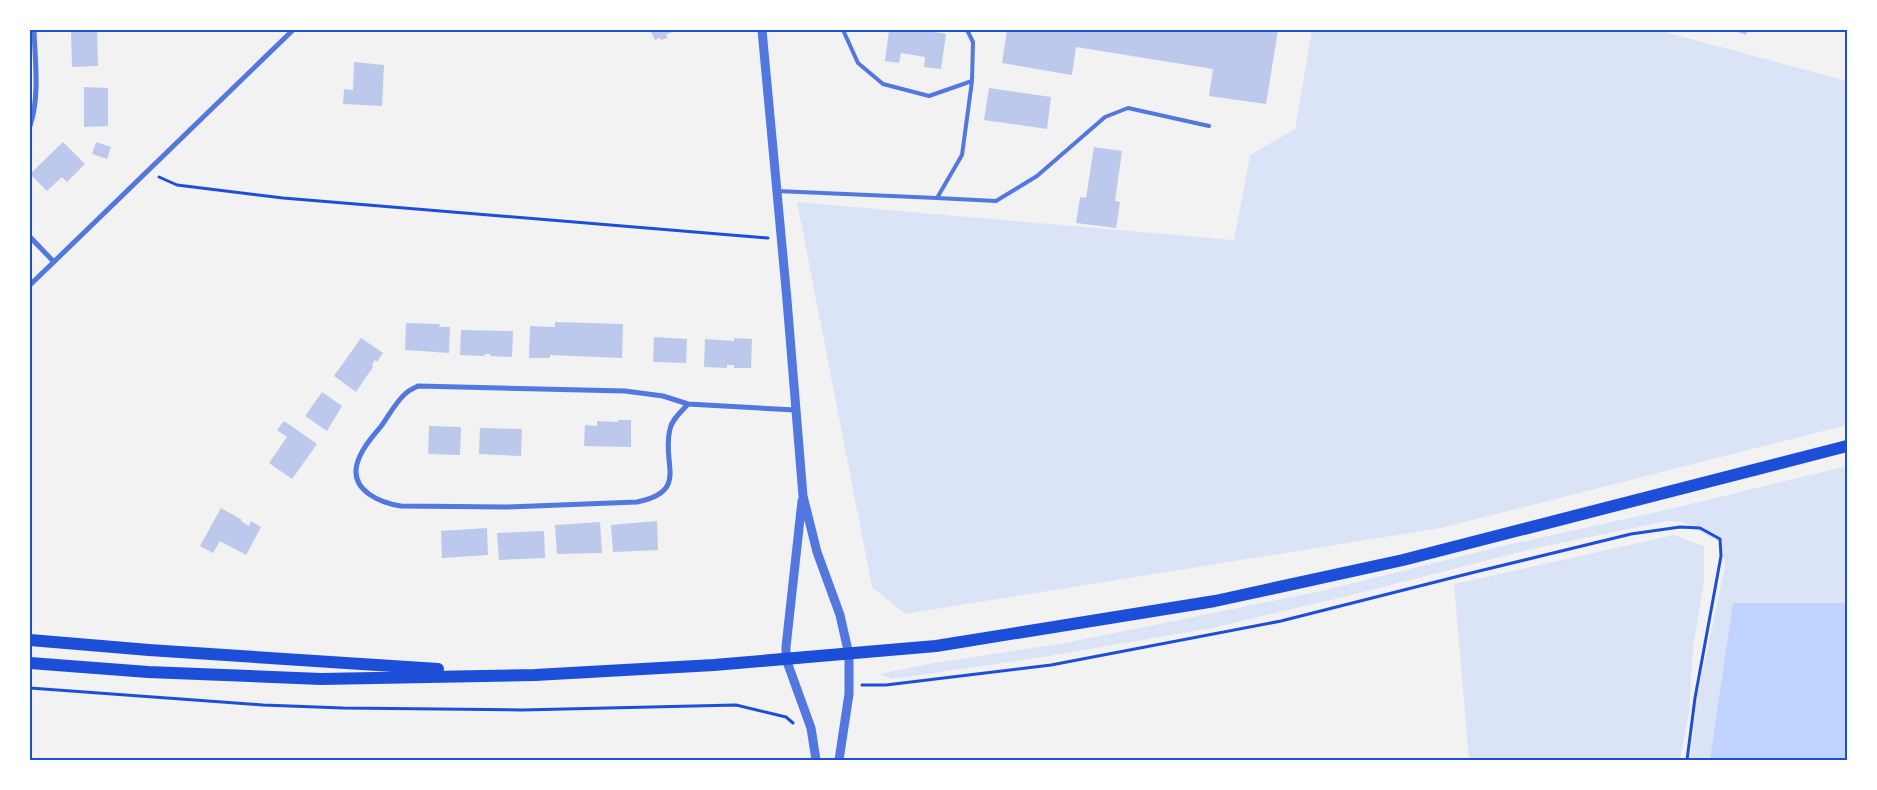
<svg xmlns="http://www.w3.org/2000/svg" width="1877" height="790" font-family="Helvetica,sans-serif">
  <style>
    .green { fill: #dbe4f7 }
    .water { fill: #bfd3fe }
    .building { fill: #bdc9ec }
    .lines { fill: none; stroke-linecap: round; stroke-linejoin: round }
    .path { stroke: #1d4ed8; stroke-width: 3 }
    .service { stroke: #5277de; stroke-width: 4 }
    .minor { stroke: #5277de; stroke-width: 5 }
    .tertiary { stroke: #5277de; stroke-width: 9 }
    .primary { stroke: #1d4ed8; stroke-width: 12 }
    .neatline { fill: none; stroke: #1d4ed8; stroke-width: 2 }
  </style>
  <rect width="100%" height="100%" fill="#f2f2f2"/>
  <path class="green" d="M1312,30H1658L1847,81V425L1441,528L905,614L872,587L797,202L1234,240L1250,155L1295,129Z
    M1847,466V760H1690L1697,698L1725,566L1721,543L1682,522L1667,521L1532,549L1351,595L1212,628L1037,658L892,679L880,674L934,663L1065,643L1317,592L1507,545L1666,510Z
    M1674,535L1704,546V583L1693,648L1689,713L1680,760H1469L1454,584Z"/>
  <path class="water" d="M1733,603H1847V760H1710Z"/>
  <path class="building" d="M71,30H97L98,66L72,67Z
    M650,30H676L666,35L668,38L661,40L660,38L655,40Z
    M889,30H922L946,34L941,69L924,67L925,57L901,53L899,63L885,61Z
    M1007,30H1278L1266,104L1209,96L1213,69L1076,47L1072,75L1002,63Z
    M1732,30H1748L1746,35Z
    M354,62L384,65L382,106L343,104L344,89L353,90Z
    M84,87L108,88V126L84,127Z
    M989,88L1051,97L1047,129L984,120Z
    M63,142L85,164L67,182L62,177L47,191L30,174Z
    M96,142L111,147L107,159L92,154Z
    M1094,147L1122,151L1115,201L1120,202L1116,228L1076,223L1080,197L1086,198Z
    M555,322L623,324L622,358L550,355V358H529L530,326L555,327Z
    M406,323L440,324L439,327H450L449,353L405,350Z
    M461,330L513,331L512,357L490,356L491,354H485L484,356L460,355Z
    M654,337L687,339L686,363L653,362Z
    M361,338L383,353L377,362L375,360L372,365L373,367L356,392L334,376Z
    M734,338L752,339L751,368H734V365H727V368L704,367L705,339L734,341Z
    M322,392L342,406L327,431L305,416Z
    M618,420H631V447L584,446L585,425L597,426V421L618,422Z
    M284,421L317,444L292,479L269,463L287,437L277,430Z
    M429,426L461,427L460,455L428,454Z
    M480,428L522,429L521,456L479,454Z
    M221,508L242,520L241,521L249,526L251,521L261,527L246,555L220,541L213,553L200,546Z
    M657,521L658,550L613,552L611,525Z
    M600,522L602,553L557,554L555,525Z
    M487,528L488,555L442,558L441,531Z
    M544,531L545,558L499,560L497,533Z"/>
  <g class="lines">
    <path class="path" d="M159,177L177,185L283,198L768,238
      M862,685H886L1051,665L1281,621L1471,573L1631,534L1680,527L1700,528L1720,539L1721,556L1695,698L1687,760
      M30,688L263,705L343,708L522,710L736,705L786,717L793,723"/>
    <path class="service" d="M843,30L858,63L883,84L929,96L972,81L973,42L967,30
      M777,191L937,198L962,155L972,81
      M937,198L996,201L1037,176L1105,117L1128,108L1209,126"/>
    <path class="minor" d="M30,126C40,96 35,61 34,30
      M30,237L54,262
      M30,285L293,30
      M688,404C681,412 672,419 670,429C661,464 690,491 637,502L506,507L401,506C381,503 350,491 357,464C361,449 373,436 382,425C389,415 396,402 405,394C409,390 414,388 418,386L625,391L663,396L688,404L795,410"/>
    <path class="tertiary" d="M762,30L787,300L803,496L817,552L840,615L849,655V694L839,760
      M802,501L786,647V659L811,728L816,760"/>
    <path class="primary" d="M30,640L149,650L438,669
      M30,663L148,672L321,679L535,675L714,665L936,646L1215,601L1403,560L1847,446"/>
  </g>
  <rect width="1877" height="790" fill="none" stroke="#ffffff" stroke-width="62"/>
  <rect x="31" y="31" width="1815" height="728" class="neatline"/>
</svg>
